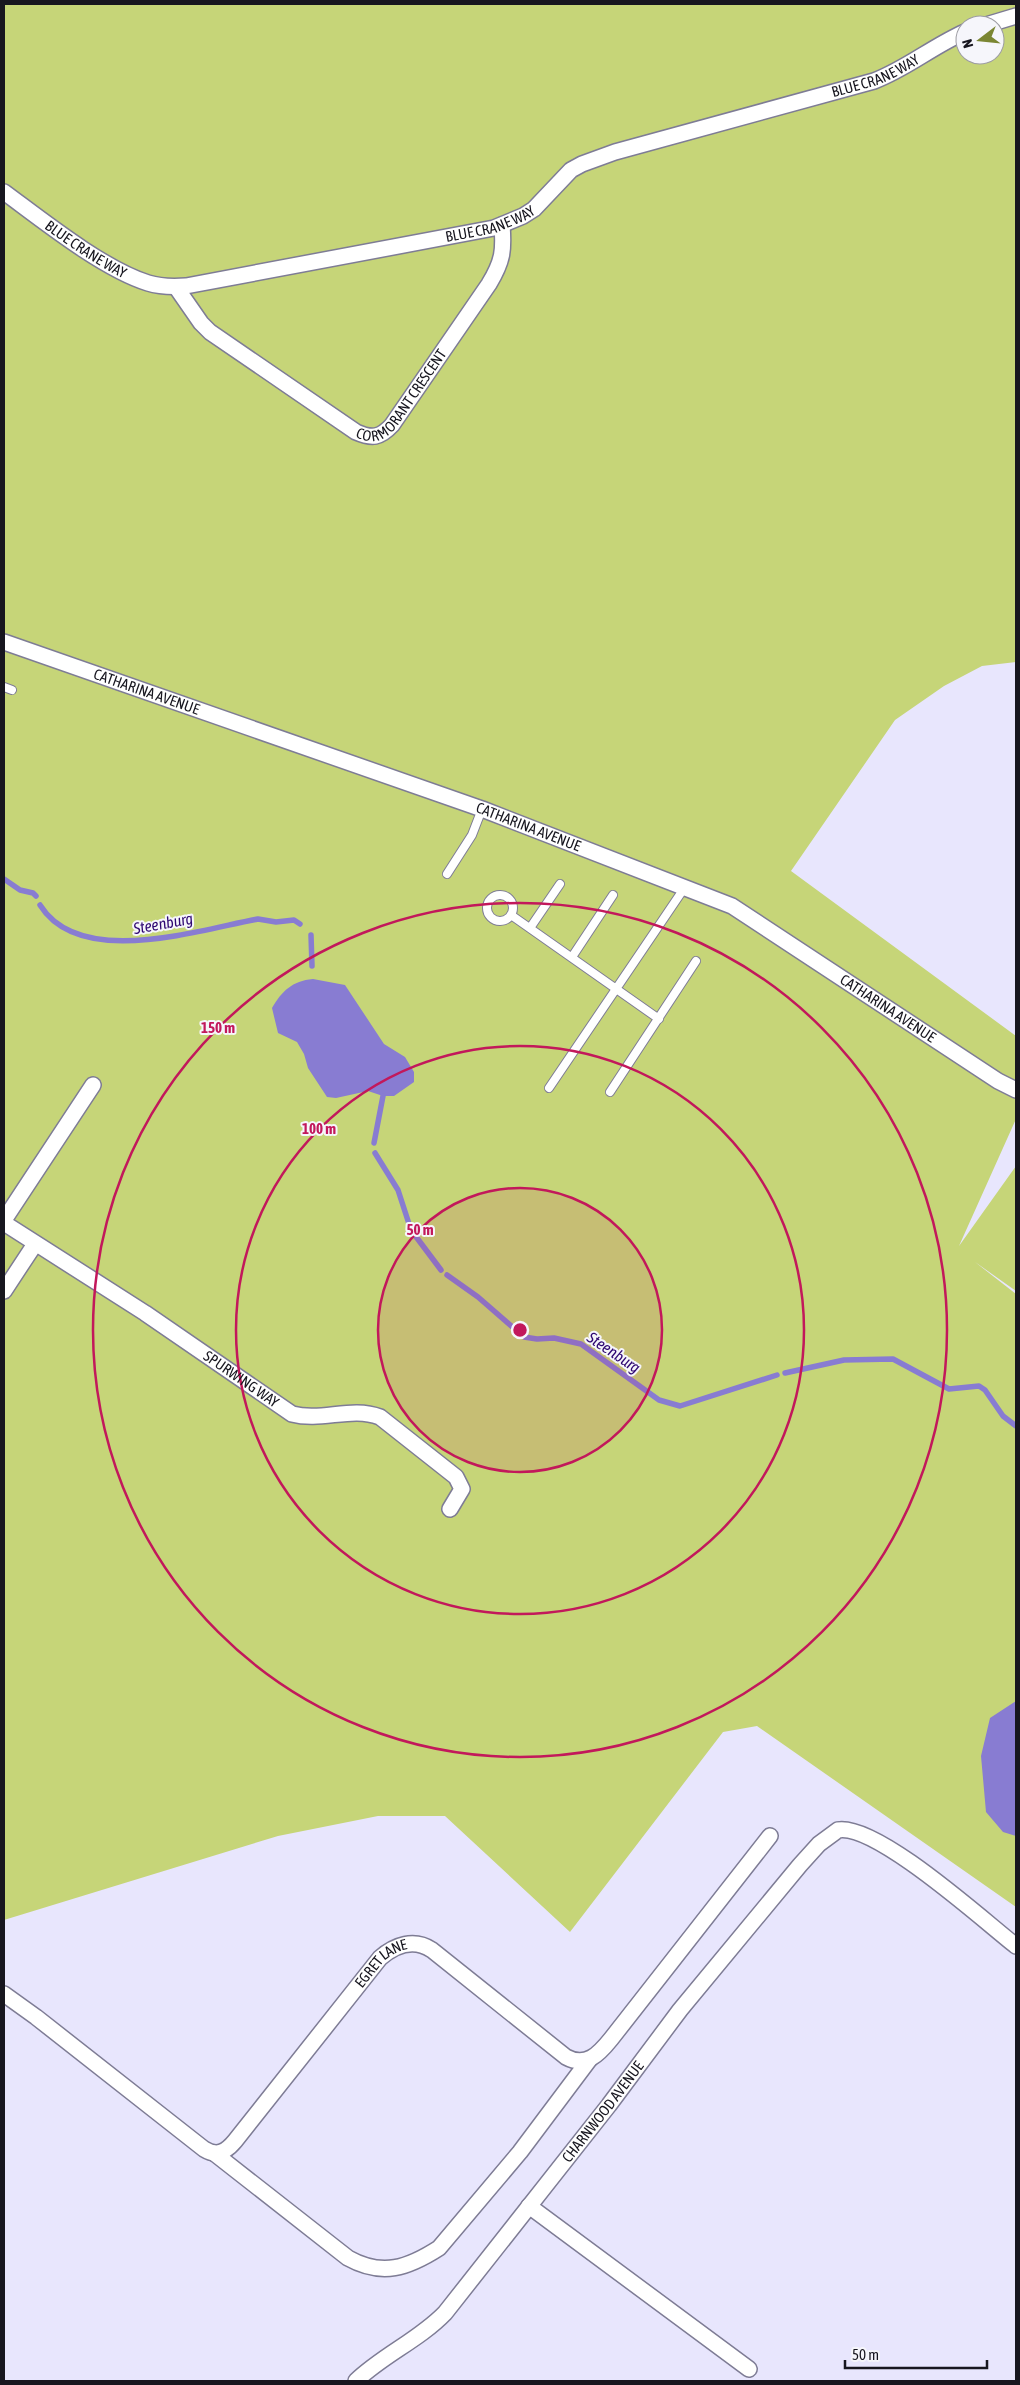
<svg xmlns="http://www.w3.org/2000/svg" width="1020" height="2385" font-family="'Asap Condensed',sans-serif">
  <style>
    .green { fill: #c6d578; fill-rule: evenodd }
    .water { fill: #887cd2 }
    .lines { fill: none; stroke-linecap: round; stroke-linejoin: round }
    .stream { stroke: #887cd2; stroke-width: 5.5 }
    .service-casing { stroke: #7e7c95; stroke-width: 10 }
    .minor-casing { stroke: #7e7c95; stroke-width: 18 }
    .service { stroke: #fff; stroke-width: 8 }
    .minor { stroke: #fff; stroke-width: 15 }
    .ring { fill: none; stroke: #c2185b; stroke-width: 2.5 }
    .labels { text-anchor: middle; stroke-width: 4; stroke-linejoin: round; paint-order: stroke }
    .street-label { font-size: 15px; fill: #17161f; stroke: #f6f6fb }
    .water-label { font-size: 16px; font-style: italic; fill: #2f0872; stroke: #f6f6fb }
    .centre { fill: #c2185b; stroke: #f6f6fb; stroke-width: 2.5 }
    .ring-label { font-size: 15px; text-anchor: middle; font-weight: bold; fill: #c2185b; stroke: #f6f6fb; stroke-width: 4; stroke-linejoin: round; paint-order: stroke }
  </style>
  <rect width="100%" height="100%" fill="#e8e6fd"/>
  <path class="green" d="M4,4H1016V662L982,666L944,686L895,720L791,871L1016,1036V1119L959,1246L1016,1166V1291L975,1262L1016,1294V1907L757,1726L723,1732L570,1932L445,1816H378L278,1836L4,1920ZM965,25H995V55H965Z"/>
  <path class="water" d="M313,979L345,985L384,1044L405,1057L414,1072V1082L394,1096H383L368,1091L336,1098L327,1097L308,1068L304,1054L297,1042L278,1033L272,1008C282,991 292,981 313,979Z
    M1016,1701V1836L1003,1832L986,1812L981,1756L990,1718Z"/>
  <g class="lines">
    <path class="stream" d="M4,879L20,890L33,893L36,896
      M40,905C80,969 198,930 258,919L276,922L294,920L300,924
      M311,935L312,966
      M374,1143L383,1096
      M375,1153L398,1190L411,1230L441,1270
      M447,1275L478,1297L524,1337L537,1339L554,1338L581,1344L659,1400L680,1406L777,1375
      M785,1373L844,1360L893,1359L949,1389L979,1386L985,1390L1003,1416L1016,1426"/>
    <defs>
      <path id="service" d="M4,687L12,690
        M447,874L472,835L482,809
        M487 908a13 13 0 1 1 26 0a13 13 0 1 1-26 0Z
        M511,915L659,1019
        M530,928L560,884
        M572,957L613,895
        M549,1088L685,887
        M610,1092L696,961"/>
      <g id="minor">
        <path d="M986,25L1016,16"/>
        <path id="s1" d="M4,192C42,220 103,269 148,283C161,287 173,287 186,286L494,228L523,216L534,209L571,170L582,164L615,152L874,81C906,69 933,46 965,32"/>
        <path id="s2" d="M176,287L201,323L210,332L356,432C372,439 380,438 392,425L489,284C503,261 504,250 502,225"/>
        <path id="s3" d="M4,642L482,809L732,906L998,1081L1016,1090"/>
        <path d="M4,1220L93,1085"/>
        <path id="s4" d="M4,1223L145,1313L292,1414C322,1422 351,1406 380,1417L456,1477L462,1489L450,1509"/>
        <path d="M4,1291L35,1244"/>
        <path id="s5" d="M4,1994L36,2017L204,2149C217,2157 226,2152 235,2141L380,1958C395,1945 414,1938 432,1950L566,2057C586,2068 599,2054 611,2039L770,1836"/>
        <path d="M214,2153L348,2258C382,2277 408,2268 439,2248L520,2152L589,2060"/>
        <path d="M529,2206L749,2369"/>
        <path id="s6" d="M356,2381C383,2355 419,2340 445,2313L609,2105L680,2010L800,1865L819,1844L838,1830C876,1823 984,1921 1016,1946"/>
      </g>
    </defs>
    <use href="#service" class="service-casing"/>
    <use href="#minor" class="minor-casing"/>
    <use href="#service" class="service"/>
    <use href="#minor" class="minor"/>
  </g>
  <circle cx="520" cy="1330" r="142" fill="#c2185b" fill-opacity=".12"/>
  <g class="ring">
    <circle cx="520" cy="1330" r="142"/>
    <circle cx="520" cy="1330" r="284"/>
    <circle cx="520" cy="1330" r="427"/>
  </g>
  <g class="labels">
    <g class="street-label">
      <text dy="5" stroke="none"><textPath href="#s1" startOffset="940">BLUE CRANE WAY</textPath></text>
      <text dy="5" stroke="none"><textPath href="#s1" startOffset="520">BLUE CRANE WAY</textPath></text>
      <text dy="5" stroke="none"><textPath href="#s1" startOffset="100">BLUE CRANE WAY</textPath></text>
      <text dy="5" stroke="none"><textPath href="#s2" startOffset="299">CORMORANT CRESCENT</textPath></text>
      <text dy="5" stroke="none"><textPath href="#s3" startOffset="151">CATHARINA AVENUE</textPath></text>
      <text dy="5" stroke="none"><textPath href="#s3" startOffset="556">CATHARINA AVENUE</textPath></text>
      <text dy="5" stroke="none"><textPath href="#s3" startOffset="961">CATHARINA AVENUE</textPath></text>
      <text dy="5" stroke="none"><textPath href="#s4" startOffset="284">SPURWING WAY</textPath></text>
      <text dy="5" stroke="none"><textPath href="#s5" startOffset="520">EGRET LANE</textPath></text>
      <text dy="5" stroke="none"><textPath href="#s6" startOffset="368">CHARNWOOD AVENUE</textPath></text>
    </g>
    <g class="water-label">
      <text transform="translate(163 923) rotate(-10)" y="6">Steenburg</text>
      <text transform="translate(614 1352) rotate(34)" y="6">Steenburg</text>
    </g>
  </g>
  <circle cx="520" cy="1330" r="8" class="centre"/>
  <g class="ring-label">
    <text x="218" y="1033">150 m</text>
    <text x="319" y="1134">100 m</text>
    <text x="420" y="1235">50 m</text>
  </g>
  <rect width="1020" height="2385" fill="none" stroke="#17161f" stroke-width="10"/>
  <g transform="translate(980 40) rotate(254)"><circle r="24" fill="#f6f6fb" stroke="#9d9ca3"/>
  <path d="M0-4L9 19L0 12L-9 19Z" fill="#7b8633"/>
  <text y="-8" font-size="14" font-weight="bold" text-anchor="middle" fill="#17161f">N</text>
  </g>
  <path d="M845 2360v8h142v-8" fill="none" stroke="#17161f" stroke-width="2.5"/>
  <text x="852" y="2360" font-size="15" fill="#17161f" stroke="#f6f6fb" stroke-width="4" paint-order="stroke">50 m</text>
</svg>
